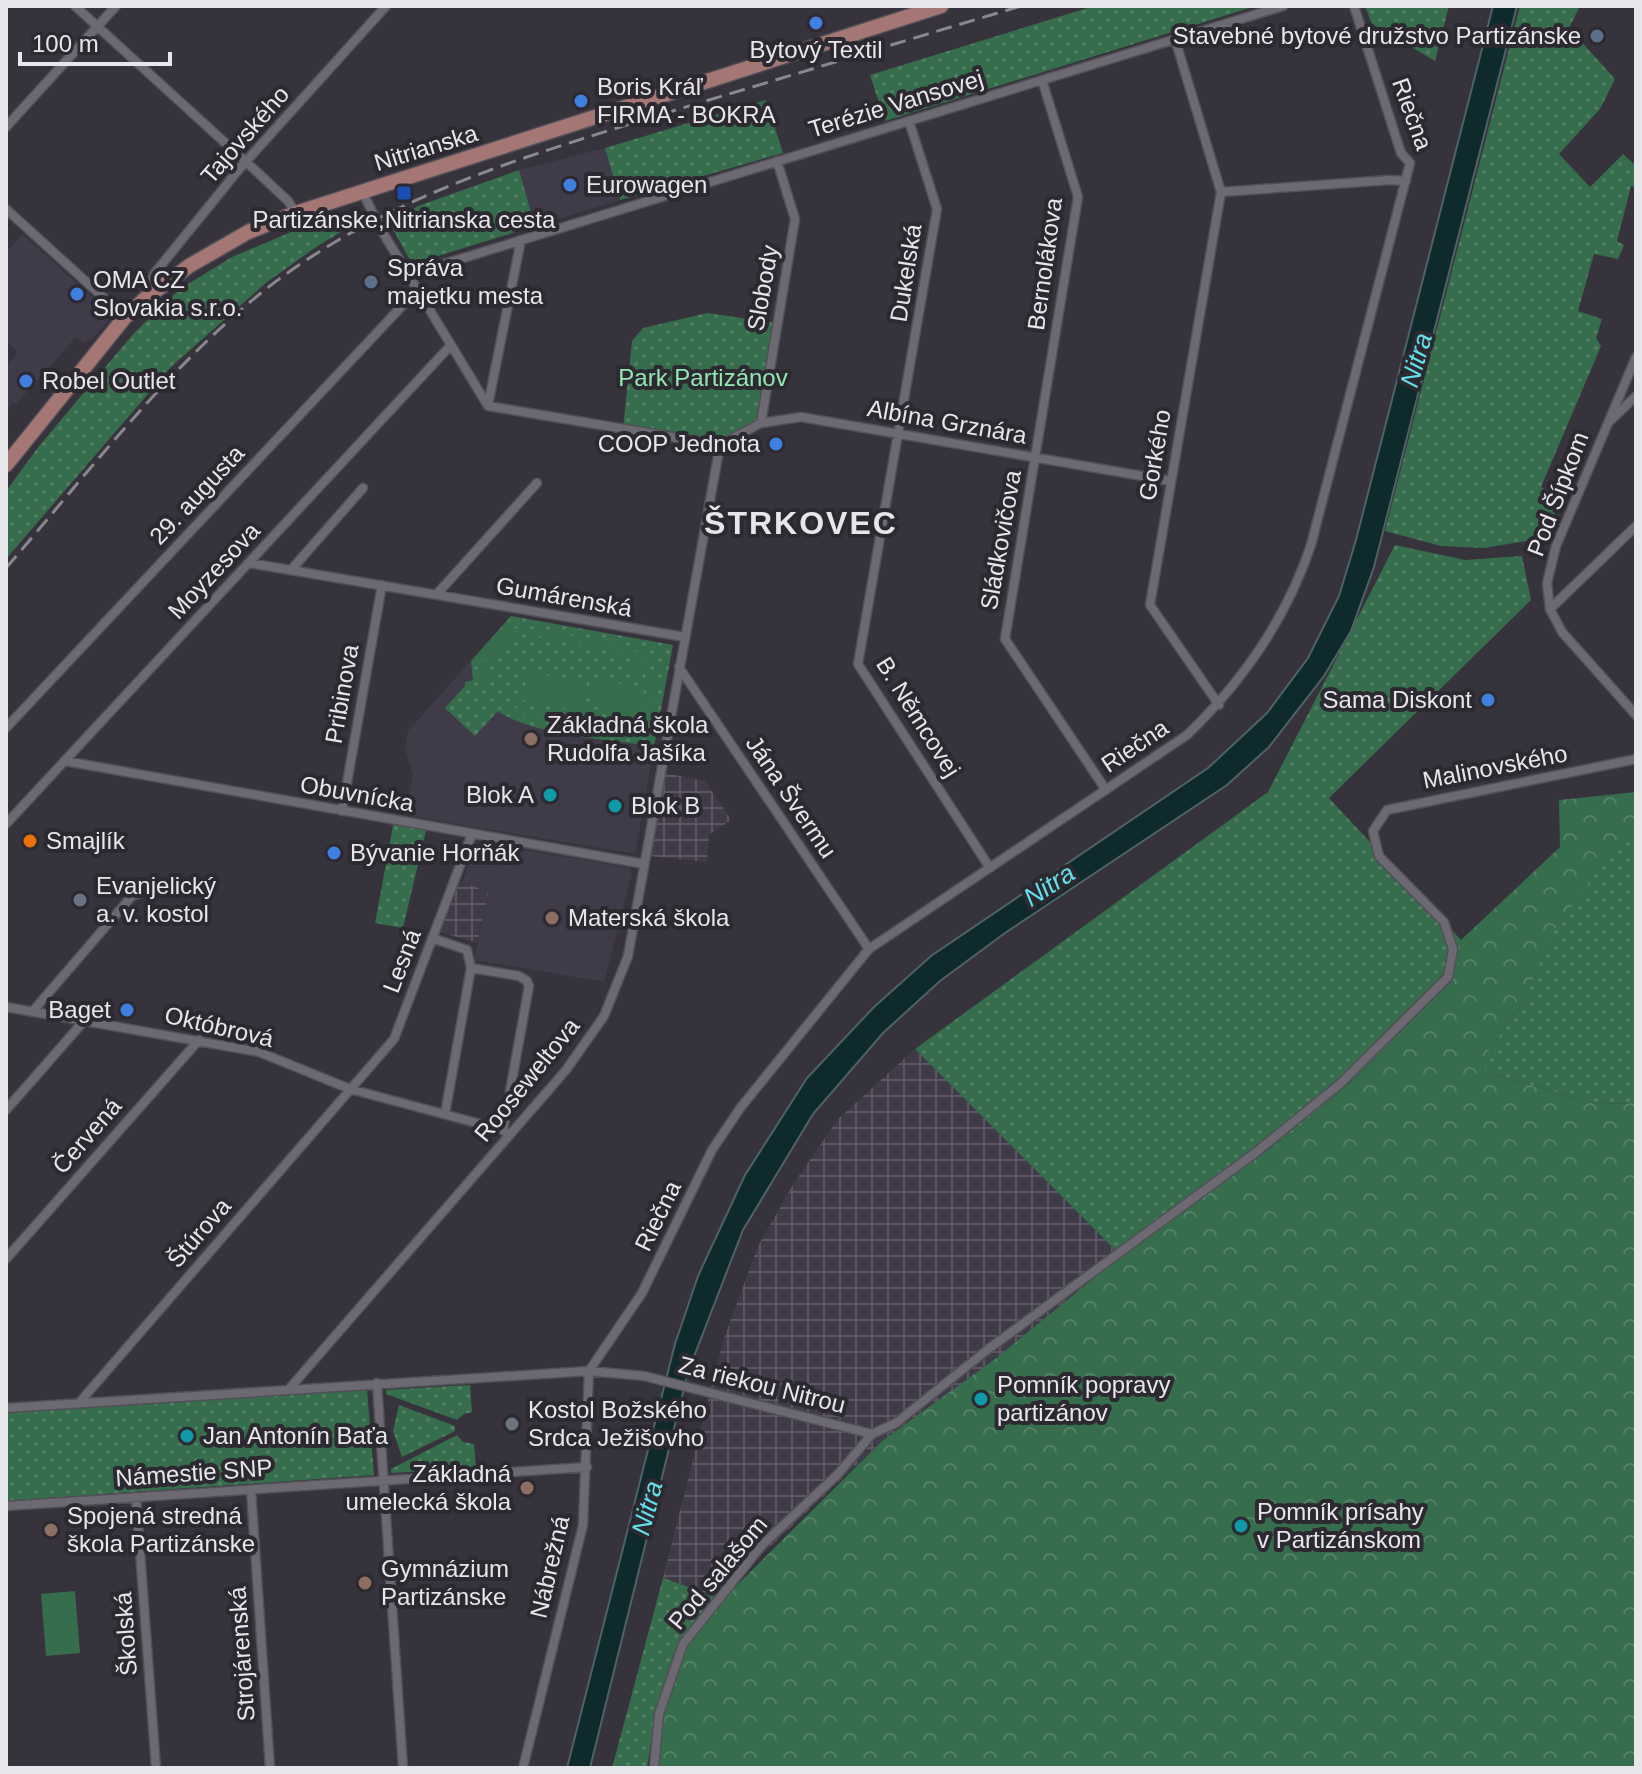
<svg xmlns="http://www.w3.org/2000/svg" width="1642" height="1774" font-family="Arial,sans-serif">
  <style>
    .built { fill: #403b49 }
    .industrial { fill: url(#industrial-grid) }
    .green { fill: url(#green-dots) }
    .forest { fill: url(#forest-crowns) }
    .pitch { fill: #366d4c; fill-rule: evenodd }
    .water { fill: #0f2a2c; stroke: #506265; stroke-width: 2 }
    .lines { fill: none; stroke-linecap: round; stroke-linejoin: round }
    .minor-casing { stroke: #525057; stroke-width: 11 }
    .primary-casing { stroke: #525057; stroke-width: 17 }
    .minor { stroke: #6c6973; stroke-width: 8 }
    .primary { stroke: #a47674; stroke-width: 14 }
    .rail { stroke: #8a888f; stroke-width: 3; stroke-dasharray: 16 8; stroke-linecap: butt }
    .shop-dot { fill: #3f7fe0; stroke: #2c2931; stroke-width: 3 }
    .service-dot { fill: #5c6f8a; stroke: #2c2931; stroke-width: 3 }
    .transit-dot { fill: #1a4fb4; stroke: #2c2931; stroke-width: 3 }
    .education-dot { fill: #8d6e63; stroke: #2c2931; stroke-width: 3 }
    .culture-dot { fill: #0f9aa8; stroke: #2c2931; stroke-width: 3 }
    .food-dot { fill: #e8710a; stroke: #2c2931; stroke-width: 3 }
    .worship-dot { fill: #6b7280; stroke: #2c2931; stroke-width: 3 }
    .labels { text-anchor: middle; stroke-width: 8; stroke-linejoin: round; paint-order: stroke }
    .poi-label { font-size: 24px; fill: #e7e6eb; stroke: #2c2931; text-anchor: start }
    .street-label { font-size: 24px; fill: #e7e6eb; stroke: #2c2931 }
    .park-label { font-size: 24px; fill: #92e7b2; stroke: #2c2931 }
    .water-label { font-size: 26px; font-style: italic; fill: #61e0ea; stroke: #2c2931 }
    .district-label { font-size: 32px; font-weight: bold; letter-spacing: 2px; fill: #e7e6eb; stroke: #2c2931 }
  </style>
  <defs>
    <pattern id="industrial-grid" width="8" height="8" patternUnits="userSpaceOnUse" patternTransform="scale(2)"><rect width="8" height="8" fill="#403b49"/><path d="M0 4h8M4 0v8" fill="none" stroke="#5c5763"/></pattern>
    <pattern id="green-dots" width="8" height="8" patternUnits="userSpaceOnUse" patternTransform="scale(2)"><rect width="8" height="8" fill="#366d4c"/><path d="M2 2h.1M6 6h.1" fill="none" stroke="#538266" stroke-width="1.8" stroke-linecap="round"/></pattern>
    <pattern id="forest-crowns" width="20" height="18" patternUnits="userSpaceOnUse" patternTransform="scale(2)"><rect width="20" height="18" fill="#366d4c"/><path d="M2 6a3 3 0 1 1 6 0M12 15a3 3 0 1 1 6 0" fill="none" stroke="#538266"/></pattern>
  </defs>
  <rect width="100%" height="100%" fill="#36333c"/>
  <path class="built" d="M605,148L620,200L535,226L519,170Z
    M22,234L108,311L110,316L108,321L90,341L84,343L76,337L16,404L13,403L7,410L6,366L18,352L6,341V252Z
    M511,616L673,645L635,854L404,815L413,775L405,749L408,731Z
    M487,843L629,868L632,874L604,982L474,960L488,893L463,881L473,851Z"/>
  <path class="industrial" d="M664,773L705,781L731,820L709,835L707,862L649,856Z
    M463,881L488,893L477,943L440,932L458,885Z
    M915,1049L1121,1256L995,1359L882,1441L717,1597L663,1578L723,1341L758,1246L794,1183L838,1119Z"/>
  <path class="green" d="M1094,6H1256L885,121L870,75Z
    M1365,6H1449L1435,61L1372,24Z
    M1520,6H1580L1569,28L1615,79L1600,109L1559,154L1590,187L1623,154L1636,166V187L1631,186L1617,241L1624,245L1618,259L1594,254L1578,311L1602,319L1596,338L1601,346L1541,487L1562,497L1545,538L1484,548L1441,546L1385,531Z
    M766,100L783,153L620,200L605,148Z
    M519,170L535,226L412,264L389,222L418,206Z
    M357,210L366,217L319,245L267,282L172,366L6,559V491L39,446L134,333L180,289L232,257L310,224Z
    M707,313L777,323L761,423L720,445L623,429L632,341L643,328Z
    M1395,545L1465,560L1522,556L1531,600L1329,798L1461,940L1459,971L1434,1005L1310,1120L1121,1256L915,1049L1268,792Z
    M511,616L673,645L654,746C612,740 531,735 498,711L475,736L445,708L465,686V682L473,680L471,661Z
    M395,815L428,822L403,928L375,923Z
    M1621,837L1636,846V1103L1598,1104L1485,1072V1056L1524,1001L1552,932Z
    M470,1385L472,1412L464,1414L457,1420L386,1394V1390Z
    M367,1390L374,1475L6,1501V1413Z
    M399,1405L455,1426V1431L402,1457L393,1431Z
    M457,1435L463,1442L474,1444L476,1468L391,1473V1469Z
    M663,1578L717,1597L681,1638L656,1711L647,1768H612Z"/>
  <path class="forest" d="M1636,792V846L1621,838L1553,932L1524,1001L1485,1056V1072L1598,1104L1636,1103V1768H658L661,1723L686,1646L722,1600L882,1441L995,1359L1121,1256L1310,1120L1434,1005L1459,971L1461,940L1560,847L1559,800Z"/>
  <path class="pitch" d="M521,627L625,645C667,663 664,712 625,732L624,738L514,715C468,695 472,639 521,627ZM529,634L628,655L639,664H628L626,670L644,672C649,684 650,700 641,710L644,688L595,679L590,706L638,715C631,720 625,725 616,725C601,727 518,712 507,704C473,681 491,638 529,634Z
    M528,672L587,683L581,712L522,700Z
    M75,1591L80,1653L46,1656L41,1594Z"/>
  <path class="water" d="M1493,6H1517L1374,567L1351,631L1324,676L1269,747L1227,785L1005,933L940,981L883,1033L813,1114L743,1230L688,1372L590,1768H567L675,1344L698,1276L745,1175L807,1078L874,1007L931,956L1208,768L1267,713L1308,658L1339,596L1356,540Z"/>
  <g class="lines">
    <defs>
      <path id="minor" d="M75,6L256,171L288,201L296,213
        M1175,39L1221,192L1150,605L1219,705
        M1042,80L1078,197L1005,639L1106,790
        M909,121L937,209L858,664L990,868
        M6,127L116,6
        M362,191L380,228L488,406L720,445
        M1221,192L1390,180L1406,181
        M6,209L125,317
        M408,275L1283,6
        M146,297L154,274L240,168L386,6
        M1636,357L1556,546L1547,583L1550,609L1562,632L1636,715
        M488,405L521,240
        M1611,420L1636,396
        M761,423L795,219L777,161
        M720,445L761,423L801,417L1171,481
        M249,563L685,637
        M291,570L363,488
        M437,594L537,483
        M1550,609L1636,526
        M679,667L869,949
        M6,728L417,290
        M65,761L644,864
        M342,811L382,585
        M6,824L451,345
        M432,938L467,950L471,968L445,1114
        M471,968L519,976L527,981L529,986L503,1130
        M6,1007L259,1052L350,1089L503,1130L509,1135
        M32,1012L132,896L150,889
        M6,1110L84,1021
        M6,1259L199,1040
        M589,1371L642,1293L712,1150L741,1107L869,949L1187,735C1243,681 1286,620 1311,545L1410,163L1401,153L1354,6
        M377,1383L403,1768
        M289,1389L566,1070L604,1016L628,956L720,445
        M79,1403L394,1039L472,834
        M6,1408L589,1371L644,1376L872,1434
        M251,1490L270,1768
        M136,1497L156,1768
        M6,1506L587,1467
        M523,1768L583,1525L589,1371
        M654,1768L659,1714L683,1644L762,1545L838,1474L872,1434L896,1423L987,1350L1255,1153L1341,1083L1448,977L1453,949L1444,922L1379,856L1373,831L1387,810L1636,759"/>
      <path id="primary" d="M6,465L125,317L146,298L189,266L248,232L296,213L941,6"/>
    </defs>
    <use href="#minor" class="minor-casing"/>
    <use href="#primary" class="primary-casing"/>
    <use href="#minor" class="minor"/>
    <use href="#primary" class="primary"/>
    <path class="rail" d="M6,568C88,473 168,367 266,289C388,194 533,154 679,109C793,75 907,40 1021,6"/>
  </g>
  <g class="shop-dot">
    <circle cx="816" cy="23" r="8"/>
    <circle cx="581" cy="101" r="8"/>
    <circle cx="570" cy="185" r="8"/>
    <circle cx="77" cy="294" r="8"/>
    <circle cx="26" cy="381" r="8"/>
    <circle cx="776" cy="444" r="8"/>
    <circle cx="1488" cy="700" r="8"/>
    <circle cx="334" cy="853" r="8"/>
    <circle cx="127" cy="1010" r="8"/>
  </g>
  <g class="service-dot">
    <circle cx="1597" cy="36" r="8"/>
    <circle cx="371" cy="282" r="8"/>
  </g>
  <rect class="transit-dot" x="396" y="185" width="16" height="16" rx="4"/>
  <g class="education-dot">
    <circle cx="531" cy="739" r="8"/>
    <circle cx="552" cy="918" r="8"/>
    <circle cx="527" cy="1488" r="8"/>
    <circle cx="51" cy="1530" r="8"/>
    <circle cx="365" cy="1583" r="8"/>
  </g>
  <g class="culture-dot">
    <circle cx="550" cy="795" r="8"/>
    <circle cx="615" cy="806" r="8"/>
    <circle cx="981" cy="1399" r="8"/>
    <circle cx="187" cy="1436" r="8"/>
    <circle cx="1241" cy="1526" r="8"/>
  </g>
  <circle class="food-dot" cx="30" cy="841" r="8"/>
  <g class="worship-dot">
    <circle cx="80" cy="900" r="8"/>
    <circle cx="512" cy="1424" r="8"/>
  </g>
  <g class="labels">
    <g class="poi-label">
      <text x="1581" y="44" text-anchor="end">Stavebné bytové družstvo Partizánske</text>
      <text x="816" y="58" text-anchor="middle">Bytový Textil</text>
      <text x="597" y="95">Boris Kráľ<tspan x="597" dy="28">FIRMA - BOKRA</tspan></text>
      <text x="586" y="193">Eurowagen</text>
      <text x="404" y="228" text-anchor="middle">Partizánske,Nitrianska cesta</text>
      <text x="387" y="276">Správa<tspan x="387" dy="28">majetku mesta</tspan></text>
      <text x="93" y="288">OMA CZ<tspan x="93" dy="28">Slovakia s.r.o.</tspan></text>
      <text x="42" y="389">Robel Outlet</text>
      <text x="760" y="452" text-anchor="end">COOP Jednota</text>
      <text x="1472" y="708" text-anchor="end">Sama Diskont</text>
      <text x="547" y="733">Základná škola<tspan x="547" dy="28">Rudolfa Jašíka</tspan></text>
      <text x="534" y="803" text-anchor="end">Blok A</text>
      <text x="631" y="814">Blok B</text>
      <text x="46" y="849">Smajlík</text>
      <text x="350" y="861">Bývanie Horňák</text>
      <text x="96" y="894">Evanjelický<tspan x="96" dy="28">a. v. kostol</tspan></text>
      <text x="568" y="926">Materská škola</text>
      <text x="111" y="1018" text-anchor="end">Baget</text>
      <text x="997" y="1393">Pomník popravy<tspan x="997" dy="28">partizánov</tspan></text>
      <text x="528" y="1418">Kostol Božského<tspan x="528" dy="28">Srdca Ježišovho</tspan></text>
      <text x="203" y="1444">Jan Antonín Baťa</text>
      <text x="511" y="1482" text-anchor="end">Základná<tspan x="511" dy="28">umelecká škola</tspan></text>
      <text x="1257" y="1520">Pomník prísahy<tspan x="1257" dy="28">v Partizánskom</tspan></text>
      <text x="67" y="1524">Spojená stredná<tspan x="67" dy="28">škola Partizánske</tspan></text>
      <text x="381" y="1577">Gymnázium<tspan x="381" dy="28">Partizánske</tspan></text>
    </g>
    <g class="street-label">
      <text transform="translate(896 104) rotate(-17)" y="8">Terézie Vansovej</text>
      <text transform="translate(1412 114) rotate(70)" y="8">Riečna</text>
      <text transform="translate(245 135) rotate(-49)" y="8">Tajovského</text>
      <text transform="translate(426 148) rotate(-17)" y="8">Nitrianska</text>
      <text transform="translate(1045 264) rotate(-82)" y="8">Bernolákova</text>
      <text transform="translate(906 273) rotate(-81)" y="8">Dukelská</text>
      <text transform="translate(763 288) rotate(-80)" y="8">Slobody</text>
      <text transform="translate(947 422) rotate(10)" y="8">Albína Grznára</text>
      <text transform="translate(1155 455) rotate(-80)" y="8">Gorkého</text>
      <text transform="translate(1558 494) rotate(-69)" y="8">Pod Šípkom</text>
      <text transform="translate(197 495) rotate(-47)" y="8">29. augusta</text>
      <text transform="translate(1001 540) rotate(-80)" y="8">Sládkovičova</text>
      <text transform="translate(214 571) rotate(-47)" y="8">Moyzesova</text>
      <text transform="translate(564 597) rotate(10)" y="8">Gumárenská</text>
      <text transform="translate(342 694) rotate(-80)" y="8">Pribinova</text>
      <text transform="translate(918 717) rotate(58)" y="8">B. Němcovej</text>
      <text transform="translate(1135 746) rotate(-34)" y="8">Riečna</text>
      <text transform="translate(1495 767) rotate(-11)" y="8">Malinovského</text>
      <text transform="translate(357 794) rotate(10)" y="8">Obuvnícka</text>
      <text transform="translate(791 797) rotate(56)" y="8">Jána Švermu</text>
      <text transform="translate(402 961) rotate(-69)" y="8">Lesná</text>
      <text transform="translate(219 1027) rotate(13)" y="8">Októbrová</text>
      <text transform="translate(527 1080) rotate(-51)" y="8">Rooseweltova</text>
      <text transform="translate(87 1136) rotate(-49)" y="8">Červená</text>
      <text transform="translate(658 1216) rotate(-64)" y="8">Riečna</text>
      <text transform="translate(199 1233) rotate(-49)" y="8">Štúrova</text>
      <text transform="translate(762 1385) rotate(14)" y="8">Za riekou Nitrou</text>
      <text transform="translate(194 1473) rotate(-4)" y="8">Námestie SNP</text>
      <text transform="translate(550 1567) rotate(-77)" y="8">Nábrežná</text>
      <text transform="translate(718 1573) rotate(-50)" y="8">Pod salašom</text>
      <text transform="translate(126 1634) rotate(-94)" y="8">Školská</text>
      <text transform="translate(242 1654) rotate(-94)" y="8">Strojárenská</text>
    </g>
    <g class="park-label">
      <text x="703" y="386">Park Partizánov</text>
    </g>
    <g class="water-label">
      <text transform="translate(1416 360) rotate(-74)" y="9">Nitra</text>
      <text transform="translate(1049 885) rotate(-33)" y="9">Nitra</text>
      <text transform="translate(647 1508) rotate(-75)" y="9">Nitra</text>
    </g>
    <g class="district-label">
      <text x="801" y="534">ŠTRKOVEC</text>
    </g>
  </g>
  <rect width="1642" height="1774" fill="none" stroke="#e7e6eb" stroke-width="16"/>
  <path d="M20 52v12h150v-12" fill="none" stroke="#e7e6eb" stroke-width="4"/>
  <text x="32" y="52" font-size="24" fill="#e7e6eb" stroke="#2c2931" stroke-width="6" paint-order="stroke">100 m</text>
</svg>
